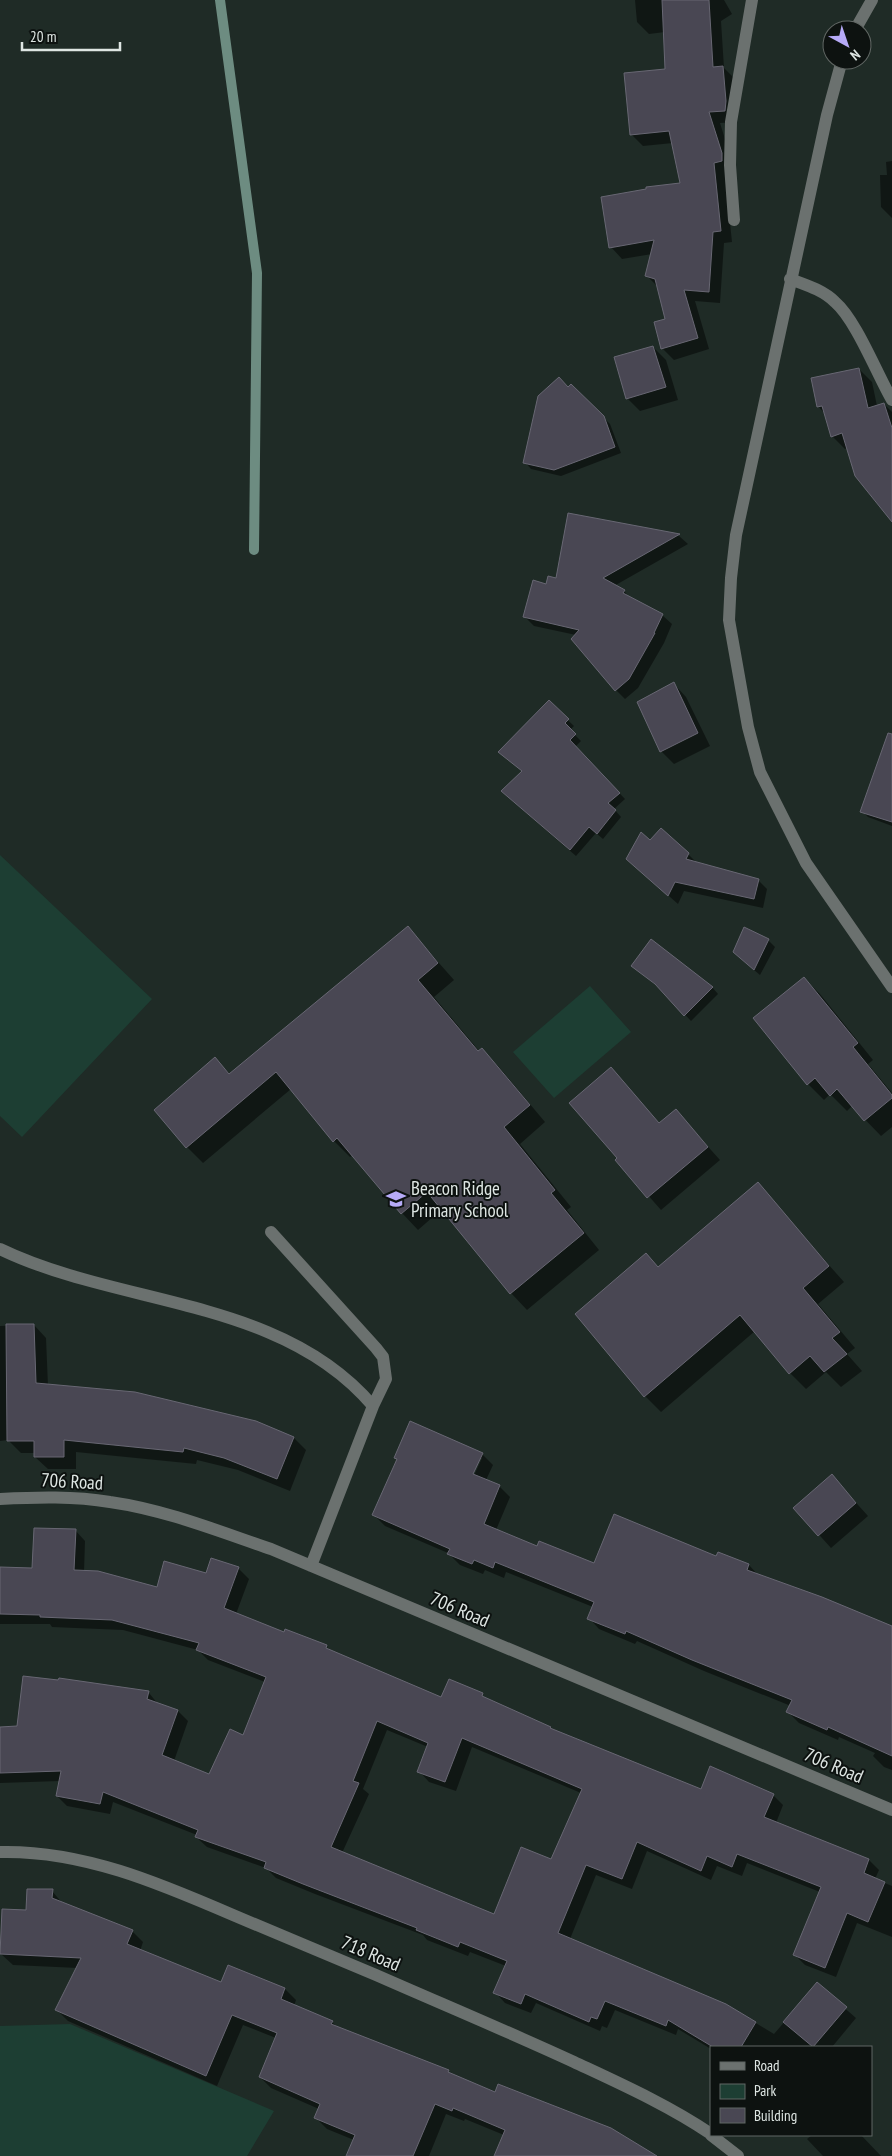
<svg xmlns="http://www.w3.org/2000/svg" width="892" height="2156" font-family="'PT Sans Narrow',sans-serif">
  <style>
    .green { fill: #1d3e33 }
    .shadow { fill: #0007; fill-rule: evenodd }
    .lines { fill: none; stroke-linecap: round; stroke-linejoin: round }
    .stream { stroke: #6d8c81; stroke-width: 10 }
    .building { fill: #494753; stroke: #686773; fill-rule: evenodd }
    .minor { stroke: #6b716f; stroke-width: 12 }
    .labels { text-anchor: middle; stroke-width: 4; stroke-linejoin: round; paint-order: stroke }
    .poi-label { font-size: 19px; fill: #dee6e3; stroke: #0d1210; text-anchor: start }
    .street-label { font-size: 19px; fill: #dee6e3; stroke: #0d1210 }
  </style>
  <rect width="100%" height="100%" fill="#1f2b26"/>
  <path class="green" d="M0,855L152,999L22,1137L0,1116Z
    M590,986L631,1032L554,1098L513,1052Z
    M70,2024L274,2111L247,2156H0V2026Z"/>
  <path class="shadow" d="M635,0H724L732,14L721,21L724,68L735,79L736,122L720,123L733,165L725,175L732,242L724,243L720,303L695,301L709,349L674,360L662,348L667,320L658,287L647,276L652,254L622,259L611,247L681,184L673,143L643,146L631,134L667,70L665,32L649,34L637,22Z
    M892,161V218L881,207L880,175H887L886,162Z
    M653,347L666,360L678,400L640,411L628,399L616,358Z
    M859,369L872,382L877,406L884,404L892,412V518L848,448L845,449L832,436L825,414L818,406Z
    M571,386L610,424L621,453L561,476L531,469L525,462Z
    M569,514L679,536L688,544L614,586L624,591L632,600L662,615L672,624L664,643L638,688L625,699L616,690L576,635L534,626L525,617L547,585L557,580Z
    M674,684L686,697L710,746L674,764L661,751Z
    M549,702L574,726L570,730L581,741L575,747L625,799L614,809L621,817L603,839L596,833L576,856L508,797L523,772Z
    M892,759V826L868,817L862,811Z
    M651,841L688,854L697,863L758,880L767,889L763,908L684,891L678,904L627,859Z
    M408,928L454,980L434,997L480,1052L482,1050L498,1066L545,1122L520,1144L571,1207L567,1210L599,1250L527,1310L511,1293L442,1209L418,1230L402,1213L353,1155L350,1157L334,1141L291,1089L203,1163L187,1147L215,1059L231,1075Z
    M745,929L768,940L775,947L760,975L740,958Z
    M632,966L712,987L718,994L691,1021L661,989Z
    M804,978L820,994L873,1060L868,1064L892,1093V1127L881,1136L852,1106L847,1111L830,1094L824,1100L808,1084Z
    M611,1069L660,1124L676,1111L720,1160L661,1210L617,1160L619,1158Z
    M795,1227L844,1282L818,1304L855,1348L847,1354L862,1371L841,1387L826,1372L806,1389L790,1373L755,1331L661,1412L645,1396L577,1314L646,1255L659,1268Z
    M34,1325L46,1338L48,1386L256,1422L294,1438L306,1450L290,1491L238,1470L197,1460L196,1464L76,1452V1469H48L35,1457V1453H21L8,1440L0,1441V1326Z
    M482,1454L493,1465L486,1480L499,1486L510,1497L496,1530L538,1548L594,1564L717,1558L719,1553L749,1565L758,1575L892,1627V1770L884,1767L873,1756L875,1753L839,1737L838,1740L799,1723L788,1712L791,1706L704,1671L637,1641L635,1644L599,1629L589,1618L593,1607L506,1572L504,1578L485,1570L483,1574L460,1565L448,1553L385,1526L374,1515ZM479,1458H482L472,1480L470,1479Z
    M832,1476L868,1516L831,1548L795,1508Z
    M75,1530L85,1541L84,1572L158,1588L207,1574L238,1568L249,1579L236,1614L285,1633L326,1646L332,1652L442,1699L482,1695L487,1700L553,1731L702,1790L773,1795L783,1805L776,1823L869,1860L879,1870L875,1879L892,1886V1937L857,1923L836,1977L805,1965L795,1955L820,1892L747,1863L742,1876L717,1866L711,1880L647,1851L632,1889L596,1875L570,1939L726,2005L774,2034L817,1984L856,2018L832,2047H711V2049L678,2029L676,2035L615,2010L607,2028L602,2026L600,2031L536,2003L531,2013L505,2003L495,1992L506,1966L470,1952L468,1956L427,1940L423,1935L315,1894L276,1878L266,1868L207,1847L196,1837L197,1835L113,1802L110,1814L67,1806L57,1796L60,1781L0,1783V1728L19,1727L60,1679L149,1693L158,1704L178,1711L188,1721L174,1761L210,1776L244,1736L265,1682L208,1660L198,1650L123,1630L52,1627L50,1624H0V1568L34,1569ZM387,1730L428,1747L419,1771L429,1782L456,1791L472,1747L581,1793L552,1860L495,1916L342,1853L369,1794L363,1789Z
    M52,1891L63,1904L132,1931L143,1942L140,1951L222,1984L285,1989L296,2000L294,2006L332,2022L338,2028L654,2156H495L504,2135L465,2119L464,2121L446,2114L429,2156H347L354,2140L327,2129L316,2118L319,2109L271,2088L260,2077L276,2038L243,2025L217,2086L68,2021L57,2010L78,1968L13,1965L1,1954L27,1911Z
    M812,2135H861L881,2156H823L807,2139Z"/>
  <g class="lines">
    <path class="stream" d="M220,0L257,273L254,550"/>
  </g>
  <path class="building" d="M662,0H709L713,67L723,66L726,101L725,111L709,112L722,153V161L714,163L721,231L713,232L709,292L684,290L698,338L661,349L654,322L665,319L655,279L645,276L654,240L609,248L601,197L646,189V187L680,183L669,131L630,135L624,73L665,69Z
    M653,346L666,387L626,399L614,357Z
    M859,368L868,408L884,403L892,428V522L855,476L842,433L831,437L822,406L817,407L811,378Z
    M559,377L568,387L571,384L604,416L615,447L554,470L523,463L538,396Z
    M568,513L680,534L603,578L625,590L623,593L663,614L654,633H655L629,679L615,691L571,639L579,630L523,617L533,580L546,584L548,576L556,578Z
    M674,682L698,733L660,752L637,702Z
    M549,700L569,719L565,723L576,734L570,740L620,793L608,803L616,810L597,834L589,827L570,850L501,791L522,771L498,752Z
    M888,733L892,734V822L860,812Z
    M661,828L689,853L686,859L759,879L754,899L675,882L668,896L626,859L641,832L650,840Z
    M408,926L438,963L418,980L478,1051L482,1048L530,1105L504,1127L555,1190L551,1193L584,1233L510,1294L427,1192L401,1214L337,1138L333,1142L276,1072L186,1148L154,1110L215,1057L229,1074Z
    M744,927L769,939L754,970L733,952Z
    M651,939L713,987L684,1016L655,984L631,966Z
    M804,977L858,1043L853,1047L892,1095V1098L864,1121L837,1089L830,1096L815,1078L807,1085L753,1018Z
    M611,1067L659,1123L676,1109L708,1147L647,1198L615,1160L617,1158L569,1103Z
    M758,1182L829,1266L803,1288L840,1332L832,1338L847,1354L824,1372L810,1356L789,1374L740,1315L644,1397L575,1314L646,1253L658,1267Z
    M6,1324H34L36,1383L135,1392L256,1421L294,1437L277,1479L224,1458L184,1448L183,1452L64,1440V1457H34V1441H7Z
    M410,1421L483,1453L473,1474L500,1485L484,1524L537,1546L539,1541L594,1563L614,1514L716,1556L718,1552L749,1564L747,1570L822,1597L892,1626V1756L828,1727L827,1730L786,1712L792,1700L692,1660L626,1631L625,1634L587,1619L594,1602L495,1562L493,1568L474,1560L472,1564L447,1554L450,1549L372,1515L397,1459L394,1458Z
    M832,1474L856,1503L818,1536L793,1508Z
    M34,1528L76,1529L74,1570L98,1571L157,1587L164,1561L206,1573L211,1558L239,1567L224,1608L284,1632L285,1629L327,1645L326,1648L441,1697L449,1679L483,1693L482,1696L551,1727L550,1728L701,1789L710,1766L774,1794L764,1817L869,1859L864,1873L885,1882L868,1922L847,1913L825,1968L793,1955L821,1887L737,1854L732,1867L707,1856L701,1871L637,1842L622,1879L586,1865L558,1933L726,2004L756,2022L741,2047H713L668,2020L666,2026L605,2001L597,2019L591,2017L589,2022L525,1994L521,2004L493,1993L507,1961L460,1942L458,1947L416,1930L417,1928L303,1884L264,1868L266,1862L195,1837L198,1830L103,1792L100,1804L56,1796L61,1771L0,1773V1727L17,1726L23,1676L58,1680L59,1678L149,1691L147,1699L178,1710L162,1755L209,1774L230,1729L243,1735L266,1677L196,1650L199,1643L112,1620L40,1617V1615L0,1614V1567L32,1568ZM377,1721L428,1743L417,1772L445,1782L462,1738L582,1789L551,1859L521,1847L494,1914L331,1847L359,1783L353,1781Z
    M27,1889H53L52,1898L133,1930L127,1944L221,1982L228,1965L285,1988L281,1999L333,2021L331,2024L449,2070L448,2072L495,2092L498,2084L611,2128L657,2156H494L505,2130L453,2108L452,2111L435,2104L413,2156H346L355,2135L314,2118L320,2104L259,2077L277,2033L232,2015L206,2076L55,2010L81,1958L0,1954L2,1909L26,1910Z
    M817,1982L847,2007L813,2047L783,2022Z"/>
  <g class="lines">
    <path class="minor" d="M855,30L872,0
      M842,60L827,115L736,535L731,578L729,620L748,727L760,772L806,863L892,987
      M734,220L730,165L731,122L752,0
      M790,279C806,285 823,290 835,302C856,320 877,374 892,400
      M271,1232L376,1348L383,1357L386,1379L373,1406L311,1566
      M0,1249C120,1307 281,1297 373,1406
      M0,1499C37,1497 74,1496 110,1502C166,1510 218,1531 271,1549L892,1810
      M0,1852C82,1850 159,1883 233,1915C281,1935 328,1955 376,1975C442,2004 509,2032 574,2062C621,2084 668,2105 711,2134
      M711,2135L738,2156"/>
  </g>
  <defs>
    <symbol id="school-bare" viewBox="-9 -9 18 18"><path d="M0-5L7-2L0 1L-7-2ZM-4 1L0 2.5L4 1V4Q0 6-4 4Z" fill="#b7abf8" stroke="#0d1210" stroke-width="2.5" paint-order="stroke"/></symbol>
  </defs>
  <g fill-rule="evenodd">
    <use href="#school-bare" x="382" y="1185" width="28" height="28"/>
  </g>
  <g class="labels">
    <g class="poi-label">
      <text x="411" y="1195">Beacon Ridge<tspan x="411" dy="22">Primary School</tspan></text>
    </g>
    <g class="street-label">
      <text transform="translate(72 1481) rotate(3)" y="7">706 Road</text>
      <text transform="translate(460 1609) rotate(23)" y="7">706 Road</text>
      <text transform="translate(834 1765) rotate(23)" y="7">706 Road</text>
      <text transform="translate(371 1953) rotate(23)" y="7">718 Road</text>
    </g>
  </g>
  <rect x="710" y="2046" width="162" height="90" fill="#0d1210" stroke="#616764"/>
  <rect x="720" y="2062" width="25" height="8" fill="#6b716f" stroke="#616764"/>
  <text x="754" y="2071" font-size="15" fill="#dee6e3">Road</text>
  <rect x="720" y="2084" width="25" height="15" fill="#1d3e33" stroke="#616764"/>
  <text x="754" y="2096" font-size="15" fill="#dee6e3">Park</text>
  <rect x="720" y="2108" width="25" height="15" fill="#494753" stroke="#616764"/>
  <text x="754" y="2121" font-size="15" fill="#dee6e3">Building</text>
  <g transform="translate(847 45) rotate(140)"><circle r="24" fill="#0d1210" stroke="#616764"/>
  <path d="M0-4L9 19L0 12L-9 19Z" fill="#b7abf8"/>
  <text y="-8" font-size="14" font-weight="bold" text-anchor="middle" fill="#dee6e3">N</text>
  </g>
  <path d="M22 42v8h98v-8" fill="none" stroke="#dee6e3" stroke-width="2.5"/>
  <text x="30" y="42" font-size="15" fill="#dee6e3" stroke="#0d1210" stroke-width="4" paint-order="stroke">20 m</text>
</svg>
